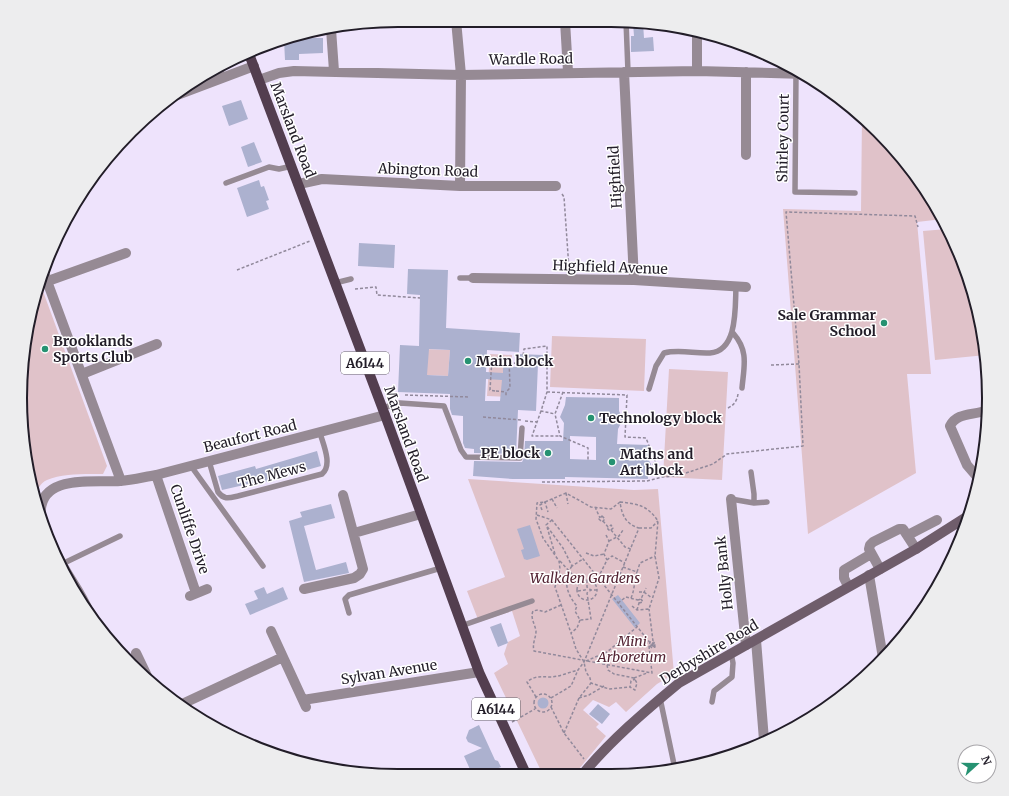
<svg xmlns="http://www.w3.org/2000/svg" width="1009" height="796" font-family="Merriweather,serif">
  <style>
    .green { fill: #e0c2c9 }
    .building { fill: #acb1cf; fill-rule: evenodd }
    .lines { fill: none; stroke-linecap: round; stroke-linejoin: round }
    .path { stroke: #91899b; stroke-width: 1.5; stroke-dasharray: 3 2; stroke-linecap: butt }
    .lane { stroke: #968a94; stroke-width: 5.5 }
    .street { stroke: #968a94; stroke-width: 10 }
    .secondary { stroke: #6f5d6b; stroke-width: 10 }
    .primary { stroke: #533e4f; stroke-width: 10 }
    .poi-dot { fill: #269272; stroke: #fff; stroke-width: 1.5 }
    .labels { text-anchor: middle; stroke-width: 3; stroke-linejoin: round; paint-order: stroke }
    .shield { fill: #fff; stroke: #646168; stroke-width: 1 }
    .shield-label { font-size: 13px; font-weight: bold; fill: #221d28 }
    .street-label { font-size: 14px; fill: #221d28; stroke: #fff }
    .poi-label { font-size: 14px; font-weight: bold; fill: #221d28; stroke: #fff; text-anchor: start }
    .park-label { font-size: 14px; font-style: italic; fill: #532333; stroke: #fff }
    .rim { fill: none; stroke: #221d28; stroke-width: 2 }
  </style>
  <rect width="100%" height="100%" fill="#eee3fc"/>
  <path class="green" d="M862,116L938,209L943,219L917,222L931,374H907L916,473L808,534L783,209L861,211Z
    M947,229L969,277L986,355L935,360L923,231Z
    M40,283L107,466L103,474C86,474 63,473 47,480C40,483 37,491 33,497L20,398L33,300Z
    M552,336L646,339L644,391L550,387Z
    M424,349L450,350L448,376L427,375Z
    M490,354L512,355L510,397L487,396Z
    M669,369L728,372L722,480L663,477Z
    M468,479L634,490L658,489L674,674L657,684L626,712L616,702L609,707L593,700L583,710L599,724L596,727L606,736L574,775H543L494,673L508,664L504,654L508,642L520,636L512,611L479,622L467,591L505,577Z"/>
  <path class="building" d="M633,23H643L644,38L653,37L654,51L631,52V36H634Z
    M298,34V38H323V53L299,54V60H285L284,40Z
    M241,100L248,119L229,126L222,106Z
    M254,142L262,162L248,167L241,147Z
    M259,180L261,187L264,186L269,200L266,201L269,209L247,217L237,188Z
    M359,243L395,245L394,268L358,266Z
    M408,269L448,270L446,328L520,333L519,352L487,350L486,372L503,373V366L516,367L517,354L543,355L542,364H538L536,411L518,410L516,454L474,453V449L465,448L463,443V416L452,415L450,409V394L398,392L400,345L419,346L420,295L407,294ZM429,349L450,350L448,376L427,375ZM486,379L502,380L500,401H485Z
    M566,397L619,398V411L623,419L618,429L617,444L648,445V459L651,464L648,470V479L565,477V479H513L473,476L474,461L522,462L524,458L525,441H563L564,423L560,417L565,405ZM570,436L596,437V460L570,459Z
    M317,451L321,466L261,483V481L222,490L218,476L255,466L256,469Z
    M331,504L335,518L304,526L316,570L346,562L349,573L304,582L289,521L302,517L300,512Z
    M530,525L540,556L527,560L524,559L521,550L524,549L517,529Z
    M264,587L267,594L283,587L288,599L250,615L245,604L258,599L254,591Z
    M618,595L640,623L635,628L612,599Z
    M501,623L508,643L498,647L490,627Z
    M537.5 703a5.5 5.5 0 1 1 11 0a5.5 5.5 0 1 1-11 0Z
    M598,704L610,714L602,724L589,714Z
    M479,725L495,760L498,761L501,767L487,773V776H473L464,756L482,748L468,742L466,738L469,730Z"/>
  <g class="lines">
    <path class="path" d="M562,194L564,197L569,269
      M237,270L310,241
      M355,289L376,287L377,295L420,298
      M509,364L522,362L524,349L547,346V392L541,411L555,414
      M771,365L799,364
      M495,391L490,390L492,358H509L510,388L506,392V396
      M496,391L506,392
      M547,392L627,395L625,437L646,438L655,461L653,465
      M563,392L555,414L560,436L588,448V460
      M405,395L470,397
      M728,408C734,405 737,401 738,394
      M541,411L532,436H560
      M483,417L521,420
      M525,421L537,422
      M542,482L647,481L662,477L677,476L713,464L727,454L803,446L799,364L786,212L915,216L918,227
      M566,493L568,504
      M552,499L557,508
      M620,502C638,504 647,505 658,521L655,556L659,578L649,609L637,610L632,606
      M595,507L600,518
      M542,510L540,505L545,502L548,512
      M537,515L552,520L651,644H654L653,646L651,645L653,647L655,645L654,643H652
      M602,516L605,519L602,522L599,519Z
      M552,520L546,525L563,548L572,566L583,559
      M603,521L608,527L611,525L613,528L610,531L607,528L608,527
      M547,527L555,554
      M639,528H651L658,521
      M611,530L625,547L631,549
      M606,535L609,541L604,554L607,560
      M609,541L619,536L623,530
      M586,553L594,556L604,554
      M560,561L580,583
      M572,566C562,579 567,595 577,606L575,611L580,620L591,619L587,593L591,590
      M623,567L637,572L640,563L655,556
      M598,578L607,560L612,556L625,563
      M533,580L558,573
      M587,580V587L591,590H597
      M577 590a10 10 0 1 1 20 0a10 10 0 1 1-20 0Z
      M578,591L585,590L587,587
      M639,592H644L652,598
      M631,598C635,589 634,581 637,572
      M618,603L626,597L638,600
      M639,603L643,602L641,599
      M561,605L545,612L538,610L533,611C530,618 535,624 536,631C536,638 532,643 534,651L652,673L649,646L650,642L653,641L649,609
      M637,610L639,603L638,600L641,599L646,588
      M580,620L577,628L571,633L576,649L584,662L586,672L590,678L591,683L609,689L630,687
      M652,644L653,646H650L652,648L655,647L654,642
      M586,661L607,652L637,627
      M607,665L608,670L614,674L634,678L637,683L635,690L630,687L631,681L635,679
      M634,678L647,673
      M534 703a9 9 0 1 1 18 0a9 9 0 1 1-18 0Z
      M536,697L527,682C535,675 543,677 552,677C561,676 570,672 578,670
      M551,698L571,686L578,670L584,662L639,528C626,524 622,516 620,502L611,509L591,507L566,493L545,502L537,503L536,519L543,538L559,561L560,569L555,587L571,633
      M579,698L589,695L604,686
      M551,707L564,733L584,759
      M512,722L535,709
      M564,733L579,698L591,683"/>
    <path class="lane" d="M626,21L628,72
      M219,66L224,78
      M796,74L795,192L855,193
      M226,183L269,167L279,169L292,166
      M460,278H473
      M335,283L351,279
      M733,333C749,351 744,366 742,388
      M649,389L656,366L664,353C680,349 695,354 710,353C738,351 735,307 736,287
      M382,408L400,403L444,406L461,450L466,457L520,458L522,428
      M209,461L218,492C224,500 229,498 238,496L322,474C333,465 323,444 320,433
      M191,466L263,566
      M751,472L754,494V503
      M731,499L754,503L767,502
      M62,564L120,536
      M349,613L345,599L349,595L441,568
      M461,626L532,601
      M660,698L675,769
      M712,702L714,691L732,677L733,663L731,653"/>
    <path class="street" d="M456,20L461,75L460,186
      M565,21L568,72
      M331,29L334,71
      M697,71V33
      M624,72L634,280
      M259,80L279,73L294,71L461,75L697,71L805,74
      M177,95L254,66
      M746,155V72
      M299,184L322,179L460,186H556
      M44,273L121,481
      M473,278L634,280L746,287
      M48,281L126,253
      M82,374L157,344
      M156,475L196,593
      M979,479L967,465L950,426C956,414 969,415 981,412
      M731,499L746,645
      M41,516C37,473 94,483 120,481C132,480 144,477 156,475L385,415
      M354,533L421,514
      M908,535L937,520
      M57,554C66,575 80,590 89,612
      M880,569L869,549L870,545L873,542L899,529H903L916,549
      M869,575L883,658
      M848,586L844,578V570L871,554
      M304,589L354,578L360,574L363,569L343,495
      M190,596L207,589
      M271,631L306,707
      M756,640L764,740
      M136,653L147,676
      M303,700L479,672
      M180,705L283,657"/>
    <path class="secondary" d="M582,775C610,741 645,711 679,683L916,549L968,516"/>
    <path class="primary" d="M249,54L385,415L479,672L527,776"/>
  </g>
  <g class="poi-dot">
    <circle cx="884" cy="323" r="4"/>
    <circle cx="45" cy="349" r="4"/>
    <circle cx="468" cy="361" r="4"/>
    <circle cx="591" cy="418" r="4"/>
    <circle cx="548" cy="453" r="4"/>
    <circle cx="612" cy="462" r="4"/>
  </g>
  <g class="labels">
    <g class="shield">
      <rect x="341" y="352" width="48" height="22" rx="3"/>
      <rect x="472" y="698" width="48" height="22" rx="3"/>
    </g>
    <g class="shield-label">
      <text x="365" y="368">A6144</text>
      <text x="496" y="714">A6144</text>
    </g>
    <g class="street-label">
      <text transform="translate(531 59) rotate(-1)" y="5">Wardle Road</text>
      <text transform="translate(293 130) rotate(69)" y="5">Marsland Road</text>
      <text transform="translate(783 138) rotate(-89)" y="5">Shirley Court</text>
      <text transform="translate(428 170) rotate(2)" y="5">Abington Road</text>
      <text transform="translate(615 177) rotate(-93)" y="5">Highfield</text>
      <text transform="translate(610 267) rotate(2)" y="5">Highfield Avenue</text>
      <text transform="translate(406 434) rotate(70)" y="5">Marsland Road</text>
      <text transform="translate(250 436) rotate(-14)" y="5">Beaufort Road</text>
      <text transform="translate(272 475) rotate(-15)" y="5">The Mews</text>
      <text transform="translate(190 529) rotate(71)" y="5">Cunliffe Drive</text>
      <text transform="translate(724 573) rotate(-96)" y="5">Holly Bank</text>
      <text transform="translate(709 652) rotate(-31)" y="5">Derbyshire Road</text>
      <text transform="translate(389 672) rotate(-9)" y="5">Sylvan Avenue</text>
    </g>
    <g class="poi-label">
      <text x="876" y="320" text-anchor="end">Sale Grammar<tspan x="876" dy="16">School</tspan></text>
      <text x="53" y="346">Brooklands<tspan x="53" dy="16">Sports Club</tspan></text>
      <text x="476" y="366">Main block</text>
      <text x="599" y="423">Technology block</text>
      <text x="540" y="458" text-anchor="end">PE block</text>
      <text x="620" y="459">Maths and<tspan x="620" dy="16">Art block</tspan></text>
    </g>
    <g class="park-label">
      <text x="585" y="583">Walkden Gardens</text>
      <text x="632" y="646">Mini<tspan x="632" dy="16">Arboretum</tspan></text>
    </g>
  </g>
  <path d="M0 0H1009V796H0ZM398 27H611A371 371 0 0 1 982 398V398A371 371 0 0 1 611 769H398A371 371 0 0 1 27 398V398A371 371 0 0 1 398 27Z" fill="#ededee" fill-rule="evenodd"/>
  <path class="rim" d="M398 27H611A371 371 0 0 1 982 398V398A371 371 0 0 1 611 769H398A371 371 0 0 1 27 398V398A371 371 0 0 1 398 27Z"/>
  <g transform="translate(977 764) rotate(69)"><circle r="19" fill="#ffffff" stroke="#a7a5a9"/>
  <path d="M0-3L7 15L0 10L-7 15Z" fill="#269272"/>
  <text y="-6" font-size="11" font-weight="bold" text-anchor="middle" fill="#221d28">N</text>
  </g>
</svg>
